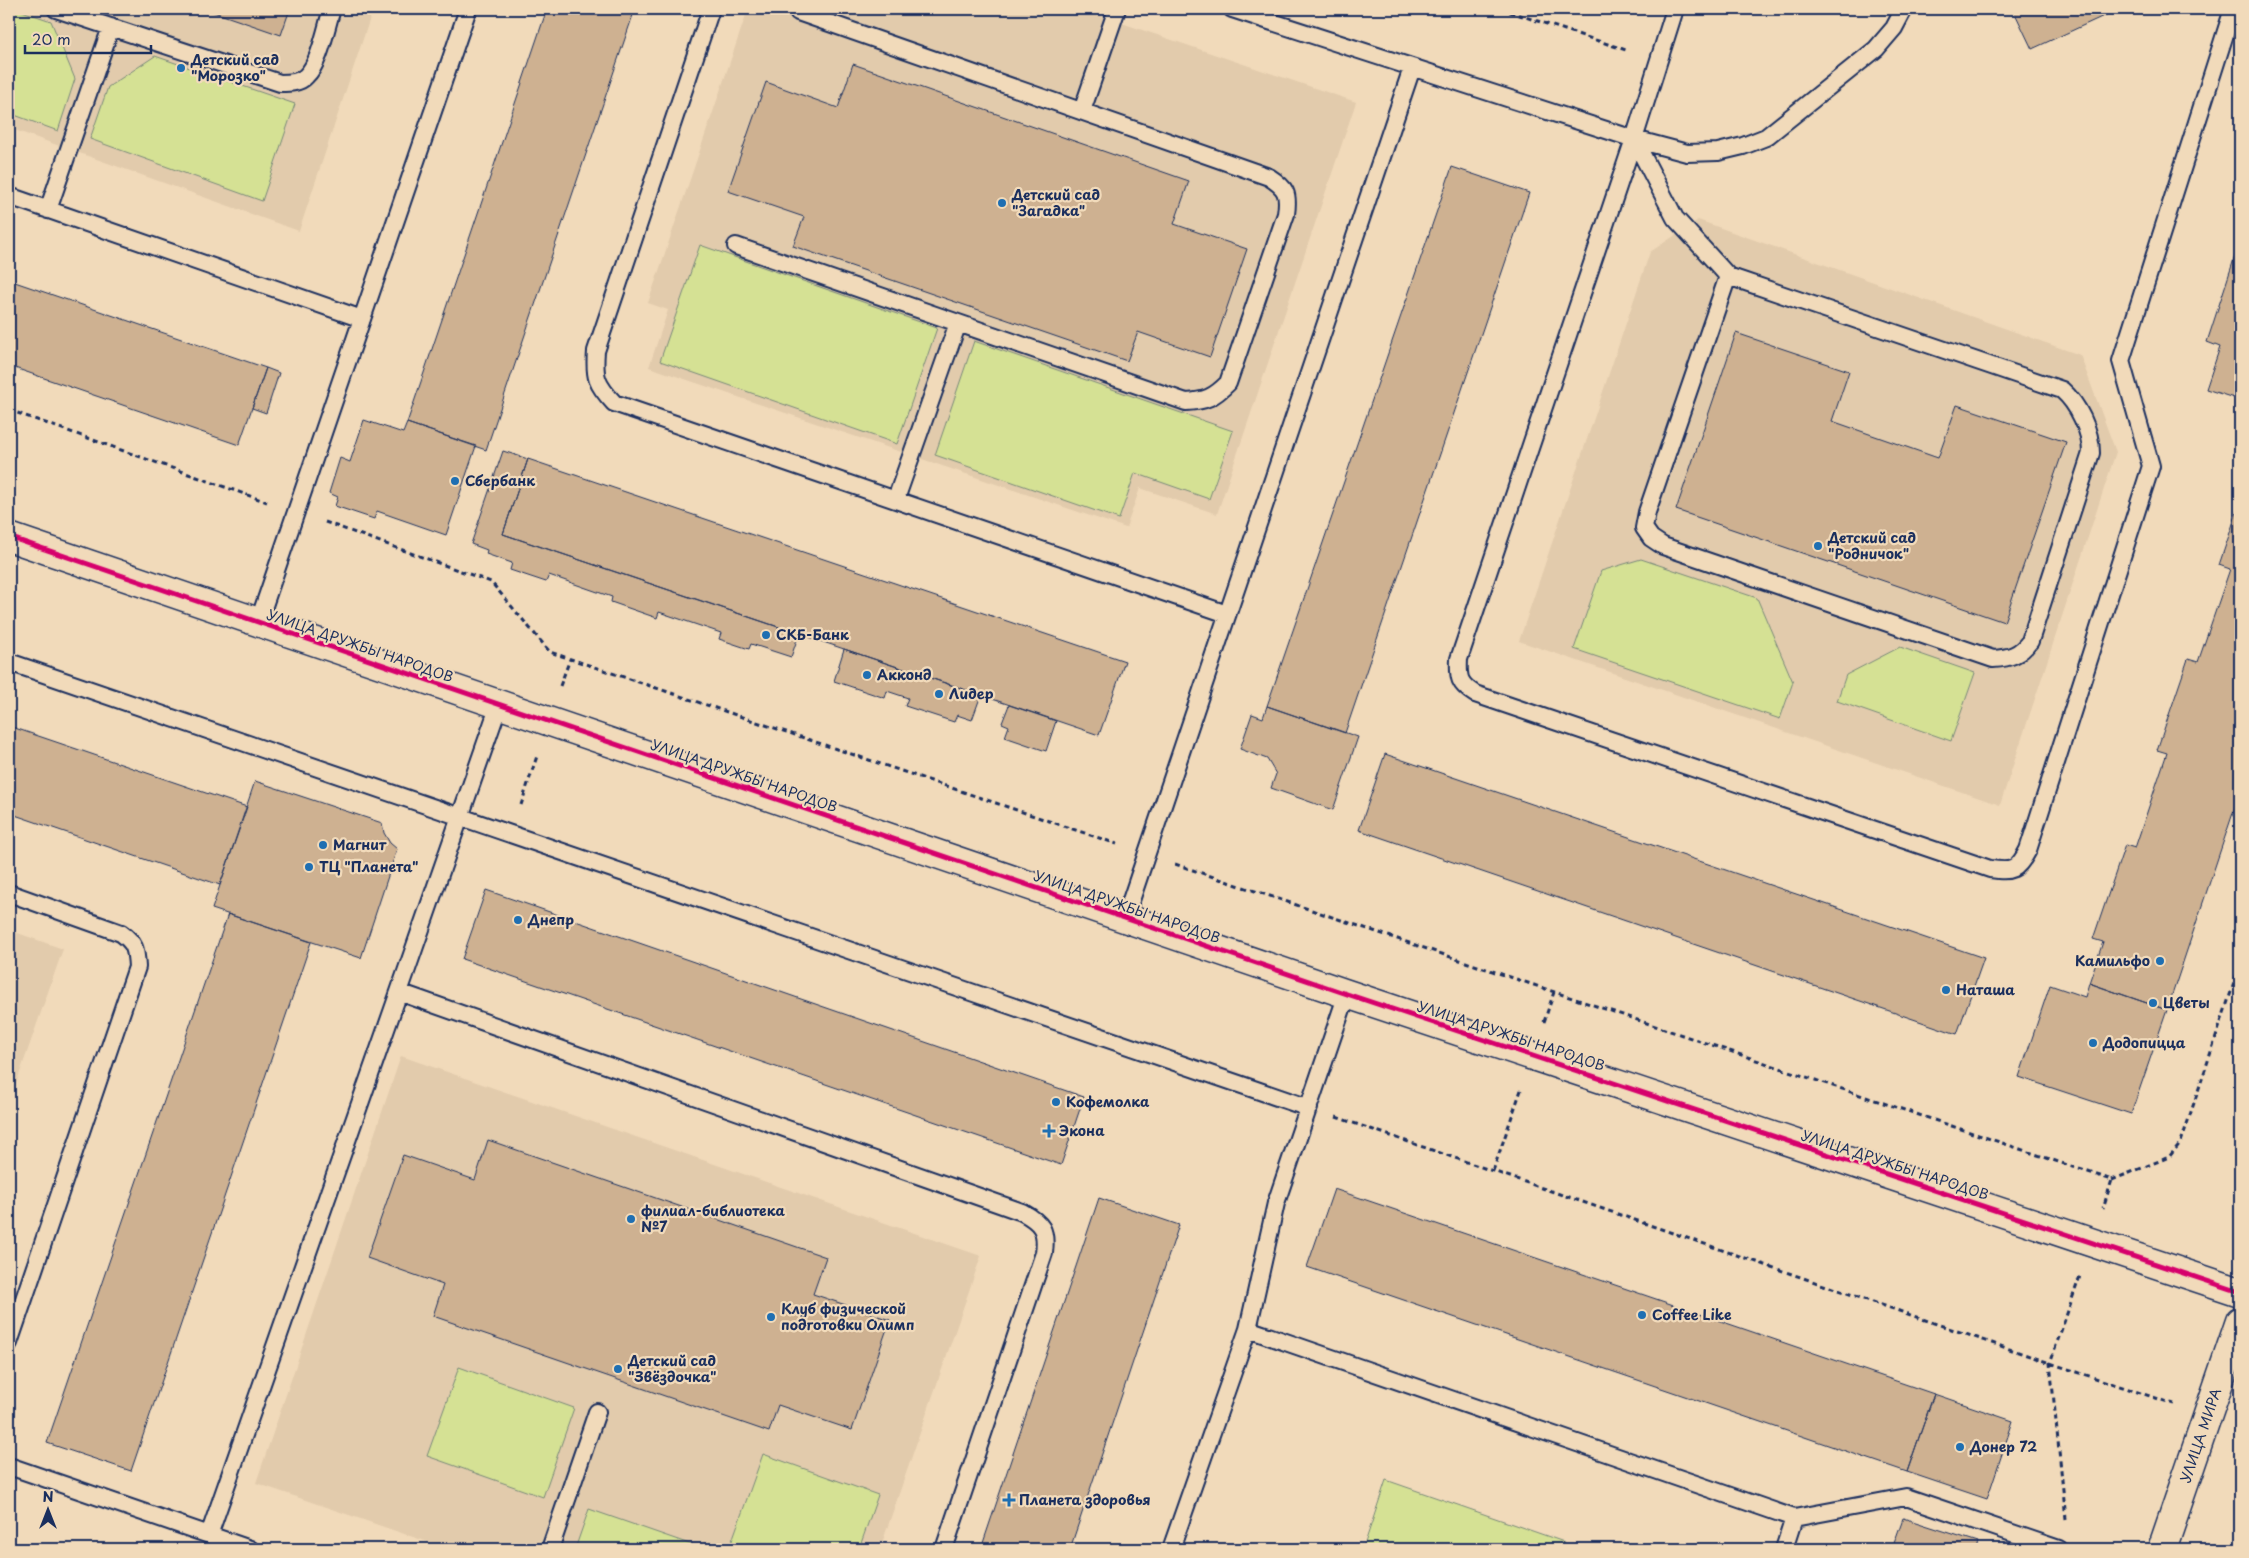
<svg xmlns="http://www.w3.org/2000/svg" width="2249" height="1558" font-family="'Playpen Sans',sans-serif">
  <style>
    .built { fill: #e2cbac }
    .green { fill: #d5e194; stroke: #788879 }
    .building { fill: #ceb191; stroke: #1b2f5e }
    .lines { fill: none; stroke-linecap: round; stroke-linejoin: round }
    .service-casing { stroke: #1b2f5e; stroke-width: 20 }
    .tertiary-casing { stroke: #1b2f5e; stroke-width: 31 }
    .path { stroke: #1b2f5e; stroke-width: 3; stroke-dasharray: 5 4; stroke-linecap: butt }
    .service { stroke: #f1daba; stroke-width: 16 }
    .tertiary { stroke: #f1daba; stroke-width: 28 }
    .cycleway-casing { stroke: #f1daba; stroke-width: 8 }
    .cycleway { stroke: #d6006c; stroke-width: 5 }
    .poi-dot { fill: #1f6fb2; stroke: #f1daba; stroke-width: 2 }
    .labels { text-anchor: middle; stroke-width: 4.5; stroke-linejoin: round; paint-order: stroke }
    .poi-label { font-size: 14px; font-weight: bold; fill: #1b2f5e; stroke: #f1daba; text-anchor: start }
    .street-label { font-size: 14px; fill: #1b2f5e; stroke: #f1daba }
  </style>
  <rect width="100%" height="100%" fill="#f1daba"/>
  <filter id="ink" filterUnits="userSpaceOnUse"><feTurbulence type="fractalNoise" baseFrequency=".02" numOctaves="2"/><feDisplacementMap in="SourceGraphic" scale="10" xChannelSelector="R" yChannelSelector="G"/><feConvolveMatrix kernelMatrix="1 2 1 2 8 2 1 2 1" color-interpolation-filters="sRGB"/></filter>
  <g filter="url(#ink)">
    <path class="built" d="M9,9H373L299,231L9,128Z
      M748,9H1080L1356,102L1217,514L1140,488L1126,528L649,367L668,310L648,303Z
      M1698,220L2080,355L2116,452L2000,805L1519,641L1650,252Z
      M9,930L63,949L9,1104Z
      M401,1056L981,1256L880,1549H448L256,1483Z"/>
    <path class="green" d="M9,9H16L51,21L75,79L58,131L9,113Z
      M155,56L295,104L262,201L90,139L108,87Z
      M700,245L937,328L897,444L660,361Z
      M974,341L1233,431L1209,499L1135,473L1119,519L935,455Z
      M1641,559L1757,598L1793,682L1780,719L1574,649L1601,571Z
      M1900,647L1975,673L1951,741L1837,701L1846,675Z
      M459,1367L574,1408L543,1497L427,1456Z
      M763,1454L878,1495L859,1549H729Z
      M1386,1480L1564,1542L1562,1549H1363Z
      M589,1509L704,1549H575Z"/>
    <path class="building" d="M205,9H290L281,35Z
      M547,9H635L486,450L407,423Z
      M2013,9H2119L2032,49Z
      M853,64L1189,181L1174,224L1247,249L1210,357L1138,332L1127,361L793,246L804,217L728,191L766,82L838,108Z
      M1452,167L1529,193L1345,733L1267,706Z
      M2236,253L2240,254V400L2206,389L2220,347L2207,342Z
      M9,280L266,368L239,445L9,366Z
      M1736,333L1849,371L1832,421L1938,458L1957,405L2066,442L2004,622L1676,510Z
      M266,368L279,373L266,413L252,408Z
      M364,420L403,433L407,423L476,446L446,535L377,511L374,519L335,506L338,497L329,493L340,458L350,462Z
      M503,451L528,459L503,534L799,634L791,657L751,644L749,649L719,639L721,633L659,612L657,618L611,602L612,597L549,575L546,582L510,570L512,563L486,554L487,550L471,544Z
      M528,459L1125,661L1099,735L503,534Z
      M2240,503V792L2167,1010L2089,983L2103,942L2093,939L2125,845L2135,848L2167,753L2157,750L2188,659L2198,662L2230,569L2219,565Z
      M844,649L981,695L972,720L957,715L954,722L905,706L908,698L887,691L885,698L834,681Z
      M1009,705L1056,721L1046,751L1005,737L1009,726L1002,723Z
      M1267,706L1358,737L1333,810L1271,788L1276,774L1267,759L1240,749L1252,714L1263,718Z
      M9,726L247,807L220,885L9,813Z
      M1385,754L1984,958L1957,1034L1359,830Z
      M255,781L382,823L384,833L390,843L397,849L361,958L212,909Z
      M486,890L1084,1097L1061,1165L462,959Z
      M228,914L311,942L131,1471L47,1443Z
      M2089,983L2167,1010L2131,1114L2019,1077L2050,985L2085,997Z
      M488,1140L826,1257L813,1294L890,1320L852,1430L778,1405L769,1432L433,1316L443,1285L367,1258L403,1155L475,1180Z
      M1334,1189L1934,1394L1907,1472L1307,1267Z
      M1099,1198L1179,1225L1070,1549H981Z
      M1934,1394L2013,1421L1987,1499L1907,1472Z
      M1903,1518L1978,1542L1976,1549H1892Z"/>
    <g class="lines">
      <defs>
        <path id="service" d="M56,9L280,83C289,83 300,83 306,76C320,63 326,27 332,9
          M711,9L596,351C594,377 596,384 614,403L1227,614
          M1232,9L1634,139L1687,153L1718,152L1743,146L1766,137L1876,49L1894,28L1904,9
          M1675,9L1634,139L1459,659C1458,678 1459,684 1475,694L1990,869C2012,872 2017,871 2028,850L2151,466L2121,361L2233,9
          M1082,111L1117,9
          M1634,139L1675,218L1728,276
          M9,196L362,319
          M48,210L111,27
          M736,246L1186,402C1206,401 1214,397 1228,383L1286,214C1289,193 1286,188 1269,177L798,12
          M1728,276L2062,390C2078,404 2091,431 2091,453L2030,641C2020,655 2010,658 1993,659L1663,546L1651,538L1644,528L1647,512Z
          M896,499L958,323
          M258,623L468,9
          M9,662L1309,1108
          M9,893L121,933C135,943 136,949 137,967L9,1343
          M1125,918L1412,68
          M399,992L499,705
          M1248,1329L1794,1518L1784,1549
          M9,1466L250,1549
          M1794,1518L1906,1497L2059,1549
          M209,1535L399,992L1022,1212C1042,1223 1047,1230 1044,1253L944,1549
          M550,1549L597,1412
          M1171,1549L1248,1329L1276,1203L1347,994"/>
        <g id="tertiary">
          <path d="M9,537L1347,994L2240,1292"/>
          <path id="s1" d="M2162,1549L2240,1321"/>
        </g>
      </defs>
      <use href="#service" class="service-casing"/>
      <use href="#tertiary" class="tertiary-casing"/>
      <path class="path" d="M1501,9L1629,51
        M9,410L267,502
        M325,522L491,582L550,652L1117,844
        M560,686L570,659
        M521,805L537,756
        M1175,864L2112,1180L2103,1208
        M1544,1022L1554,992
        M1336,1117L2050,1363L2174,1404
        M1493,1171L1521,1090
        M2112,1180L2169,1157L2181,1142L2240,965
        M2066,1519L2050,1363L2080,1276"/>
      <use href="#service" class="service"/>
      <use href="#tertiary" class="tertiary"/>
      <defs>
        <path id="cycleway" d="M9,537L1347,994L2240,1292"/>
      </defs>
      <use href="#cycleway" class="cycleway-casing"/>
      <use href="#cycleway" class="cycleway"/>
    </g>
  </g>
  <g class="poi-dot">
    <circle cx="181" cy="68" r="5"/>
    <circle cx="1002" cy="203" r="5"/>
    <circle cx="455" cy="481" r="5"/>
    <circle cx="1818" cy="546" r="5"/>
    <circle cx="766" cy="635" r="5"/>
    <circle cx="867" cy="675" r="5"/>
    <circle cx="939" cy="694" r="5"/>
    <circle cx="323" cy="845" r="5"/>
    <circle cx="309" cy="867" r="5"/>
    <circle cx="518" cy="920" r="5"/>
    <circle cx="2160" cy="961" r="5"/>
    <circle cx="1946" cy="990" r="5"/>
    <circle cx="2153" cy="1003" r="5"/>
    <circle cx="2093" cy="1043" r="5"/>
    <circle cx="1056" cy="1102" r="5"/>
    <path d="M1046.5 1123.5h5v5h5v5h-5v5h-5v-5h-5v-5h5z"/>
    <circle cx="631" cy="1219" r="5"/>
    <circle cx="1642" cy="1315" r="5"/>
    <circle cx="771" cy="1317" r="5"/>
    <circle cx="618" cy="1369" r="5"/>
    <circle cx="1960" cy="1447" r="5"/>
    <path d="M1006.5 1492.5h5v5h5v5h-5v5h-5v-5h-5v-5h5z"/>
  </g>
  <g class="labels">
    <g class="poi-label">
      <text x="191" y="65">Детский сад<tspan x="191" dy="16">"Морозко"</tspan></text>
      <text x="1012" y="200">Детский сад<tspan x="1012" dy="16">"Загадка"</tspan></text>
      <text x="465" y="486">Сбербанк</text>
      <text x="1828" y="543">Детский сад<tspan x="1828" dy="16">"Родничок"</tspan></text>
      <text x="776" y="640">СКБ-Банк</text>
      <text x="877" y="680">Акконд</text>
      <text x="949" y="699">Лидер</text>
      <text x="333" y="850">Магнит</text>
      <text x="319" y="872">ТЦ "Планета"</text>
      <text x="528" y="925">Днепр</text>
      <text x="2150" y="966" text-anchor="end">Камильфо</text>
      <text x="1956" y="995">Наташа</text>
      <text x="2163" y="1008">Цветы</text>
      <text x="2103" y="1048">Додопицца</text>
      <text x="1066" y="1107">Кофемолка</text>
      <text x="1059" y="1136">Экона</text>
      <text x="641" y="1216">филиал-библиотека<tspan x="641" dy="16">№7</tspan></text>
      <text x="781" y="1314">Клуб физической<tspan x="781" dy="16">подготовки Олимп</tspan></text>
      <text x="1652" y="1320">Coffee Like</text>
      <text x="628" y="1366">Детский сад<tspan x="628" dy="16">"Звёздочка"</tspan></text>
      <text x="1970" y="1452">Донер 72</text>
      <text x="1019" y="1505">Планета здоровья</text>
    </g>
    <g class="street-label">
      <text transform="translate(360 646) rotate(19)" y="5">УЛИЦА ДРУЖБЫ НАРОДОВ</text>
      <text transform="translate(744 776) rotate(19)" y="5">УЛИЦА ДРУЖБЫ НАРОДОВ</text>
      <text transform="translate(1127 907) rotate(19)" y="5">УЛИЦА ДРУЖБЫ НАРОДОВ</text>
      <text transform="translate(1511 1036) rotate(18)" y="5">УЛИЦА ДРУЖБЫ НАРОДОВ</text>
      <text transform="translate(1895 1165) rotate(18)" y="5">УЛИЦА ДРУЖБЫ НАРОДОВ</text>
      <text dy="5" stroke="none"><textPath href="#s1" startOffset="120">УЛИЦА МИРА</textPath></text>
    </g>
  </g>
  <rect width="2249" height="1558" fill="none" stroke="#f1daba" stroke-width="30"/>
  <rect x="15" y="15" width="2219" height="1528" fill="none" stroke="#1b2f5e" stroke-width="2" filter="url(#ink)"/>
  <g transform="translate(48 1510)" stroke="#f1daba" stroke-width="4" paint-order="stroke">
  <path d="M0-4L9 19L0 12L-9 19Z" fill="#1b2f5e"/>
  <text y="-8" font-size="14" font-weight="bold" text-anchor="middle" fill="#1b2f5e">N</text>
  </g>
  <path d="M25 45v8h126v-8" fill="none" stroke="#1b2f5e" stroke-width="2.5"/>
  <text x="32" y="45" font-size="15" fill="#1b2f5e" stroke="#f1daba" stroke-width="4" paint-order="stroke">20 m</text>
</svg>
